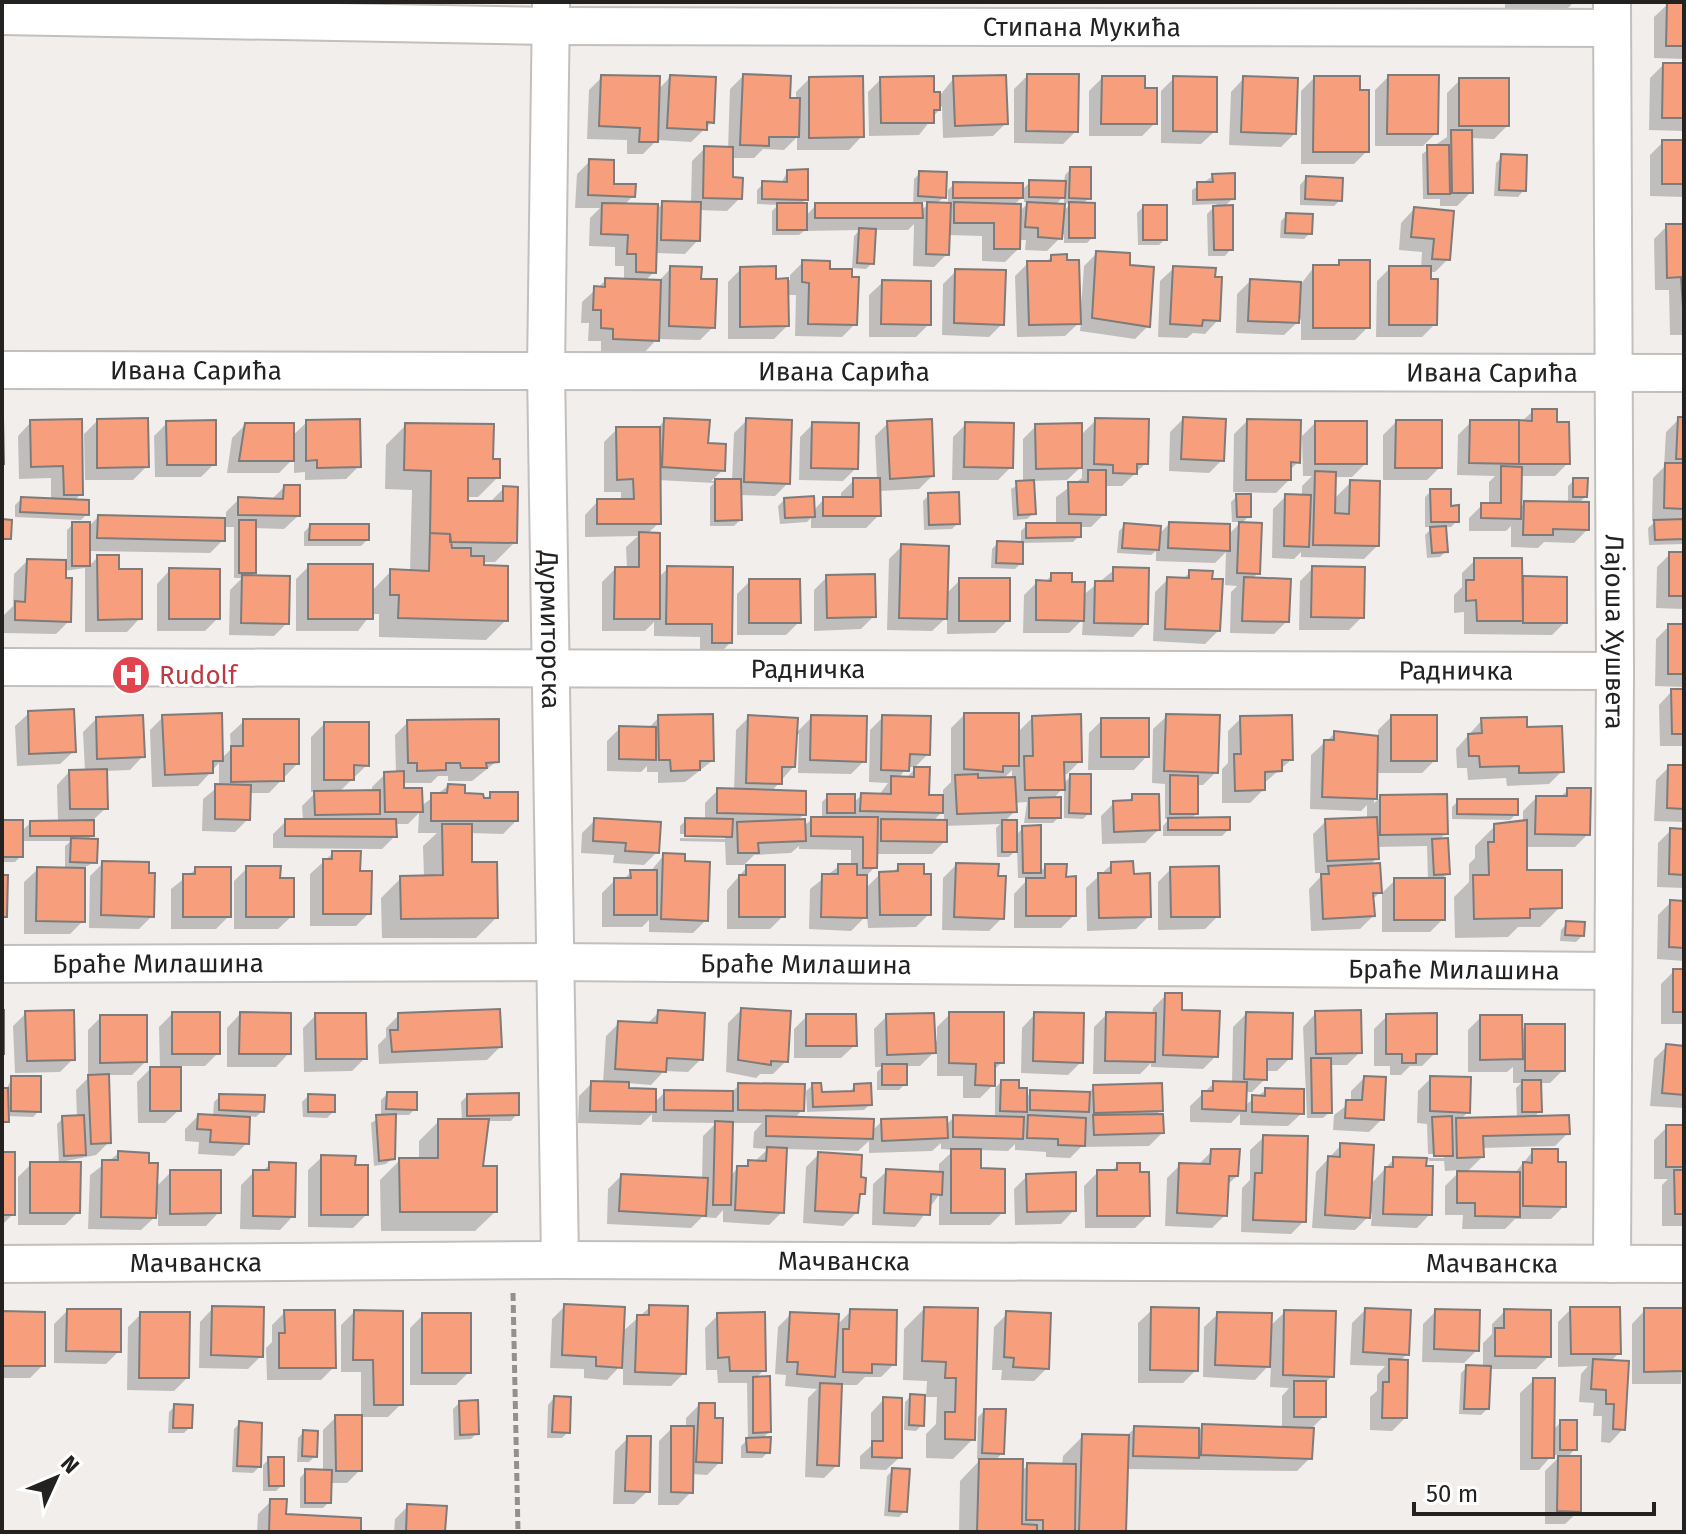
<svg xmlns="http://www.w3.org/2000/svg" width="1686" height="1534" font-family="'Fira Sans',sans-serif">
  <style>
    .shadow { fill: #0003; fill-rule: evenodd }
    .building { fill: #f79f7d; stroke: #7f7b7a; stroke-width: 2 }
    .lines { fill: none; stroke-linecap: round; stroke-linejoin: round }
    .minor-casing { stroke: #c2bfbd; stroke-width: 40 }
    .path { stroke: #93918f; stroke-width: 5; stroke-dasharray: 8 4; stroke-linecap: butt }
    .minor { stroke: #fff; stroke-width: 36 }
    .labels { text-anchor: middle; stroke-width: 6; stroke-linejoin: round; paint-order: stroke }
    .street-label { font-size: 26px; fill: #232221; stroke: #fff }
    .health-label { font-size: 26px; fill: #be3a42; stroke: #fff; text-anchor: start }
  </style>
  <rect width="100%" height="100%" fill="#f1eeeb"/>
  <path class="shadow" d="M1505,2H1574L1567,9L1505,8Z
    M1668,4H1684V59L1654,58V17Z
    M1663,65H1684V131L1649,130L1650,78Z
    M743,76L788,100H796V92L809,79L862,136L849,150H797V137L784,150L763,149L754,158H731V179L740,198L727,211L698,210V240L685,254L655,253L654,272L645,281L658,282L671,268L699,281L713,327L700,340L657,339L644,353L601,352V341H588L589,323H581L582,302L606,280L624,281V266H615V247L589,246L590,218L600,208H575L577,174L590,161L612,185L633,196L623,206L656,210L663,203H691L692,161L705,148L728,149L730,89Z
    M1027,76L1076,131L1063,144L1014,143V89Z
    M602,77L658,90L670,77L712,122L691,142L657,140L643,154H627V140L587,139L589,90Z
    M1388,77L1436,133L1423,146H1375V90Z
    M954,78L1006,123L993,136L943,138L942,106L919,135L869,136L868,92L881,79L941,94Z
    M1102,78L1143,90L1155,123L1142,136H1089V91Z
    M1174,78L1215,131L1201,144L1161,143V91Z
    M1244,78L1294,134L1281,147L1229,145L1231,92Z
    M1314,78L1367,151L1354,164H1301V91Z
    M1460,80L1507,126L1494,139L1470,138L1471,192L1457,206H1440V199H1423L1422,154L1447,137V93Z
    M1663,142H1684V197L1650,196V155Z
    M1502,157L1524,190L1518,197L1494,196L1496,163Z
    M1071,169L1089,198L1082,204L1093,237L1087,243H1064V234L1047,251L1025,250L1026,240H1018V249L1005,262L982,261V236L948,235L947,254L934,267L913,266L914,224L908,230H874L872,263L866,269L852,268L854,236L860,230L804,231L799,235H772V211L778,205L757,204V190L763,184H781L787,172L806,199L800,205L805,217L816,205H913L914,179L920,173L944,197L936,204L948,205V190L954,184L1021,191L1030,182L1064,183L1065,175ZM1024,195V202H1029L1019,212L1013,206ZM1064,196V203L1071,204L1062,212L1055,205ZM920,202H930L921,211Z
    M1213,176L1233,198L1224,207L1231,249L1225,256H1208L1207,214L1217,204L1192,205V190Z
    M1306,178L1340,200L1334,206L1300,205V185Z
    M1143,207L1165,239L1159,245H1138L1137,213Z
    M1414,209L1448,259L1435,272H1429L1435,324L1422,337H1376L1377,281L1390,268H1421L1422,252L1399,250L1401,223Z
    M1287,215L1310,233L1304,239L1280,238L1281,221Z
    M1667,226H1684V335H1670L1669,290H1655L1654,239Z
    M1097,253L1128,267L1148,326L1135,339L1080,331L1081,321L1065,336L1017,337L1015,276L1028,263H1045L1051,257L1081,308L1084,266Z
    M803,262L828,271L855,324L842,337L795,336L796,295H786L787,326L774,339H728V282L741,269L774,281L790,280V275Z
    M1314,267L1368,327L1355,340H1301V319L1284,335L1236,333L1237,294L1250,281L1301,284Z
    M1174,268L1218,320L1205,334L1193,333L1187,338L1158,337L1160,281Z
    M956,271L1002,324L989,337L942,335L943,284Z
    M883,282L929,324L916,337H869V295Z
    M1533,411L1555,424L1568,463L1555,476H1520L1519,508L1525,503L1568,504V486L1574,480L1585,497L1578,504L1587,530L1574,543L1544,542L1538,548L1511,547V526L1506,531H1469V518L1482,505H1489V482L1495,476L1457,475L1458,435L1471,422H1521Z
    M1183,419L1222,460L1209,473L1169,471L1170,432Z
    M1679,419H1684V544L1649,545L1648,528L1656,521H1652L1653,478L1664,467L1666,432Z
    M665,420L706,445L723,470L711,481H732L734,433L747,420L788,483L775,496L739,495L740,520L734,526H710V487L714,483L658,480L659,523L647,534L658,578L668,568L730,643L717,656H700V637L654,636V622L645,631H602V582L615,569H627L626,547L638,536L585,537V515L598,501H621V492H604V442L617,429H657Z
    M1096,420L1146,463L1122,486H1104V514L1091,527H1079V536L1073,542L1021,543V563L1015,569L991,568L992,549L998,543L1021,544V531L1027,525H1056V497L1082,478V466L1067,480L1032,481L1034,513L1027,519L1013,520L1011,489L1023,482V439L1036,426L1080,436Z
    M80,421L81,494L74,501L87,514L81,520L15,517V505L21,499L51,500V478L19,479L18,436L31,422Z
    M97,421L147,466L133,480H85L84,434Z
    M1247,421L1298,462L1289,471V480L1276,493L1233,492L1234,434Z
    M307,422L359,466L346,479L305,480V472L294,473V458L279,473H227L232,438L245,425L292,436Z
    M1396,422L1440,467L1427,480H1383V435Z
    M167,423L214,464L201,477H155L154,436Z
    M888,423L932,476L919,489L879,491V515L866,528H811V518L807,522L780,524L778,506L784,500L813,511L824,499H841V493L854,480H877L875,436Z
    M1315,423L1365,464L1352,477H1334V499L1351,482L1377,546L1364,559L1301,557V552L1294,559L1272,558L1273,509L1286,496H1302V486L1312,476H1303L1302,436Z
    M813,424L856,468L843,481L799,480L800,437Z
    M966,424L1011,467L998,480H952L953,437Z
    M406,425L498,477L478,497H466V503H489L504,488L515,542L495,562H482L506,620L486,640L379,637V614H371L358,631H296V579L309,566L371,592L391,571L410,572L412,490L385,489L386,445Z
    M284,487L298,516L284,529L254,528V572L249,577L287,623L274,636L229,635L230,590L242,578H234V527H223V540L210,553L88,551V567L98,557L117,571L140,618L127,632H85V568L64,571L69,621L56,634L2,633L3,616L13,606L14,574L27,561L67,562V530L73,524L88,527L98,517L226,520V512L239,499L271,500Z
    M1431,491L1457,521L1451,527H1444L1446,551L1440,557L1427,558L1425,535L1433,527H1425V497Z
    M929,495L958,523L952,529L924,530L923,501Z
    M1237,496L1249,516L1241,524L1258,573L1252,579L1287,621L1274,634L1230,633L1231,592L1237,586L1225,585L1226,552L1215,563L1156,561V551L1151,555L1117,553L1119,531L1125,525L1158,535L1169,524L1228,535L1241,522H1232L1231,502Z
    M310,526L367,540L361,546H304V532Z
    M902,546L946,594L960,580L1008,620L995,633L947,634V617L932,631L887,630L889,559Z
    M1670,554H1684V609L1656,608L1657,567Z
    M1475,560L1520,578L1565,579V622L1552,635L1464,634V612L1454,613V595L1462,587V573Z
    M1313,568L1362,617L1349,630H1299L1300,581Z
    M170,570L218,618L205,631H157V584Z
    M1114,570L1146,623L1133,637L1082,635L1083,619L1069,633H1023L1024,595L1037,582H1045L1052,575L1082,596Z
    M1190,572L1218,631L1205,644L1153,641L1155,592L1168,579L1182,580Z
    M827,577L874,616L861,629L814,631V590Z
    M750,581L799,622L786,635H737V594Z
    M1684,624V687L1655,686L1656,639L1669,626Z
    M1672,691H1684V746H1660L1659,705Z
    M29,713L74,751L60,764L17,766L15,726Z
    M964,715L1017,733L1032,718L1080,761L1067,774H1062L1063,784L1071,776L1089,813L1083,819L1064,818V787L1052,800L1059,817L1053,823H1024L1027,802L1014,803L1015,811L1004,822L1015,836L1023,828L1039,873L1046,866L1064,879L1074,915L1061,928H1014V894L1029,878H1018L1017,849L1009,857H997L996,828L1000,824L945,826V841L932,854H875V867L865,877V889L880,874H891L899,866L929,914L916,927L868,928L867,915L851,931L809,929L810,889L839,866H851V850L799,849V846L791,853L754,855L744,865H726L725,842L680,841V838L725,839V835L680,834V826L686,820H705V803L718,790L734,791L736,730L749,717L793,767L771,792L804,814L796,822L803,827L812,819H822V802L828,796L853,803L862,795H879L888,783L869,782L870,730L883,717L928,754L915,767H907L898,779H905L915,769L927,797H943V790L951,782V728ZM1012,770V779H1003ZM944,810V822H932Z
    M1167,716L1216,772L1203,785H1196V814L1190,820L1228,830L1222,836H1163V826L1169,819H1165V784L1152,783L1153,729Z
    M163,717L221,759L231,749L230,734L244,721L297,764L269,793H249L248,819L235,832L202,831L203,799L219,786V763L198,786L152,787L150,730Z
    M659,717L712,761L685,782L658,783V772H647V766L641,772L607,771V741L620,728L648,729Z
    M812,717L864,761L851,774L798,773L799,734H795Z
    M1391,717L1435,760L1422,773H1375L1374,803L1381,797L1446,833L1438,841L1448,873L1443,878V919L1430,932H1382V893L1395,880H1428L1427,846L1376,847L1377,858L1369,866L1380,892L1372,900L1373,916L1360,929L1311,931L1309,889L1324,873H1315L1313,834L1326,821L1367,819V805L1361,811L1310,809L1311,755L1335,733L1378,739V730Z
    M1241,718L1291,760L1263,784V790L1250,803H1222V769L1228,763V731Z
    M96,719L143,756L130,770L105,771L106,808L92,821V835L87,841L95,862L83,868V921L70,934H24V882L38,869L65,870V846L71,841H21V856L15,862H2V822L21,832L30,823H58L57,785L70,771H85L83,732Z
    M1102,720L1147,756L1134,770H1088L1089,733Z
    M1482,720L1525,729L1562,771L1549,784L1507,786L1506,778L1468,780L1467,768H1457L1456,749Z
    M408,722L497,761L472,781H448V776H438L431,783H402V790L421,806L448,786L463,795L485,800L491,794L516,821L503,834L470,833V864L496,918L476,938H382L381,898L401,878L424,877L423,846L437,833H418L419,813L408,824H395V836L382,849L273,848V834L286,821H303L302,806L316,792H311V737L324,724L367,765L338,793L372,792V787L385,774H396L395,735Z
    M1669,767H1684V822L1654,821L1656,780Z
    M1568,790L1588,834L1575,847H1525V872L1560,907L1540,927H1518L1508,937L1455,938L1454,897L1469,882V864L1475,858V846L1495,826L1523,823V811L1536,798H1559Z
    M1133,796L1158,830L1145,843L1102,844L1101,816L1114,803H1126Z
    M1458,801L1516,814L1510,820L1452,819V807Z
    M595,820L657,852L644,865L613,863L614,855L581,853L582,833Z
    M1671,830L1684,831V888L1657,887L1658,843Z
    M333,853L358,873L369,913L356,926H310V874Z
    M664,855L683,863L706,920L693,933L649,932V920L642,927H602V893L615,880H623L631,872H650Z
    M103,863L152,916L139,929L89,928L90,876Z
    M1112,864L1132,876L1149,916L1136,929L1087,931L1086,888Z
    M956,865L996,878L1002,918L989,931L942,930L943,878Z
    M747,867L783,916L770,929H727V890Z
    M247,868L278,880L292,916L278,929H234V881Z
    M196,869L229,916L216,929H171V889Z
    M1171,869L1218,916L1205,929L1158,930V882Z
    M1671,902L1684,903V961L1657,959L1658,915Z
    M1567,923L1582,936L1576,942L1560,941L1561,930Z
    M1674,971H1684V1024H1661V984Z
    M1166,995L1216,1056L1203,1069L1151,1067V1063L1140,1074H1093L1094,1027L1107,1014L1152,1015L1153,1008Z
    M741,1010L786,1061L773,1074H760L756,1078L726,1072L728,1023Z
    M659,1012L701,1059L688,1072L664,1071L651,1085L627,1083V1090L654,1103L665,1092L731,1093L739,1085L802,1110L794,1119L872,1131L882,1121L945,1126L954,1117L995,1118V1088L1001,1082L1025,1099L1031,1092L1087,1094L1094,1087L1161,1110L1155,1116L1162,1133L1149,1146L1081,1147L1070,1158L1046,1157V1152L1015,1150V1144L1008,1151L979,1150V1170L1003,1212L990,1225H939V1195L915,1227L872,1225L873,1184L887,1171L939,1174V1164L954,1150L941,1149V1143L932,1151L869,1153V1141L858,1151L785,1149L782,1212L769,1225L723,1222V1210L716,1218L702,1217L691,1228L607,1224L608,1189L621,1176L702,1180L703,1136L716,1123L652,1122V1114L641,1125L578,1123L579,1096L592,1083H603L606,1036L619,1023L647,1024ZM731,1123H762L754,1132L753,1148L768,1149L754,1162L738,1168L730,1176Z
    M26,1013L73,1059L60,1072L15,1073L13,1026Z
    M1316,1013L1360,1052L1347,1065H1329L1330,1112L1323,1118H1307L1303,1027Z
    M172,1014L218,1053L205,1066H179V1110L165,1123H138L137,1082L150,1069H160L159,1027Z
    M240,1014L289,1053L276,1067H227V1028Z
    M950,1014L1002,1062L993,1071V1085L980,1098H963V1076H937V1049L920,1066H905V1084L899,1090H877V1072L882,1067H875L874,1029L887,1016L937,1041V1027Z
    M1035,1014L1081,1062L1068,1075L1021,1073L1022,1028Z
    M1246,1014L1290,1058L1277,1071H1265V1079L1252,1092H1245L1244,1106L1266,1090L1302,1113L1288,1126L1240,1125V1114L1231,1123L1190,1122V1106L1214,1083H1232L1233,1027Z
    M316,1015L365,1058L352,1071L304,1072L303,1028Z
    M399,1015L500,1047L487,1060L379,1064L378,1045L386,1037V1028Z
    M807,1016L855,1045L841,1058H794V1029Z
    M1387,1016L1435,1053L1422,1066H1410L1401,1075H1390V1066H1374V1029Z
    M101,1017L145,1062L132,1075H107L109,1142L96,1155L66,1161L78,1212L65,1225H18V1177L31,1164H59L57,1124L63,1118H77L76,1090L91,1075H88V1030Z
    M1481,1017L1520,1031L1526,1026L1563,1070L1550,1083H1539L1540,1111L1533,1118L1568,1133L1555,1146L1482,1148V1157L1466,1173L1514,1174L1533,1151L1564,1206L1551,1219H1515L1505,1229H1462L1463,1215H1445V1186L1461,1170L1445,1171L1444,1161H1429L1428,1158H1444V1154H1428L1427,1124L1417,1123L1418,1091L1431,1078L1468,1112L1460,1120L1517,1118L1516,1088L1521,1083H1513V1067L1507,1072H1468V1030Z
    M1667,1046H1684V1108L1650,1106L1654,1059Z
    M12,1078L39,1111L33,1117L7,1116L2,1126V1090H6Z
    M1364,1078L1382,1119L1369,1132L1333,1130L1334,1115L1351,1102V1091Z
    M813,1085L820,1094L849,1092L855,1086L870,1104L864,1110L807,1112L806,1091Z
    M387,1094L415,1109L409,1115H394L393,1158L386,1164L374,1166L371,1123L381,1117V1100Z
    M220,1096L262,1111L256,1117L248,1116L247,1143L234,1156L198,1154L199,1142L185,1141V1129L198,1116L213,1117L214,1102Z
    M308,1096L333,1112L327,1118L303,1117L302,1102Z
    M467,1096L517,1114L511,1121H487L481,1168L495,1212L475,1231H381L380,1180L400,1160H419V1141L439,1121H462L461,1102Z
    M1667,1127H1684V1226H1662V1185L1668,1179H1654V1140Z
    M1264,1137L1304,1221L1291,1234L1241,1232L1242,1188L1250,1180V1150Z
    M1341,1145L1370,1185L1394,1159L1430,1214L1417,1228L1371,1226L1372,1213L1355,1230L1312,1228L1316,1172Z
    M1212,1151L1237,1176L1226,1186L1225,1215L1212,1228L1165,1226L1167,1178L1180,1165L1199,1164Z
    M119,1153L147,1165L155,1188L171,1172L219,1212L206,1226H158V1214L141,1230L88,1229L90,1175Z
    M2,1154L13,1214L2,1225Z
    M819,1154L859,1179L863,1193L857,1200L856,1213L843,1226L803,1223L806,1167Z
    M322,1157L353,1167L366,1215L353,1228L308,1227V1170Z
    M270,1164L293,1216L280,1230L240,1229L241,1185L254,1172H262Z
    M1118,1165L1148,1215L1135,1228H1085L1084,1186L1098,1172H1111Z
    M1027,1176L1074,1210L1061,1224L1015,1225L1014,1189Z
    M565,1306L622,1332L650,1307L684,1373L671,1386L623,1385V1363L607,1380L584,1378V1369L550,1368L552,1319Z
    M213,1308L261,1356L248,1369L199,1368L200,1322Z
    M924,1309L976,1310L973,1439L953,1459L926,1458V1434L936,1424L937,1397H923L922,1425L916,1431L904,1430L905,1402L911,1396L926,1397L927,1381L903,1380L904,1329Z
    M1571,1309L1619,1353L1610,1362L1623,1429L1610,1443L1601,1442L1602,1416H1593L1594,1403L1579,1402L1581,1374L1588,1366L1558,1367V1322Z
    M1152,1310L1196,1370L1183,1383H1138V1323Z
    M1365,1310L1407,1354L1399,1362L1405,1418L1392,1431L1370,1430V1397L1377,1391V1375L1385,1366L1350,1365L1352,1323Z
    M1645,1310H1684L1681,1384H1632V1324Z
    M67,1311L119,1351L106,1364L54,1363V1324Z
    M851,1311L894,1364L881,1377H865L857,1385H840L837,1465L824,1478L805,1477L808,1398L817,1389L785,1386L786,1375L775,1374L778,1327L791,1314L836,1326Z
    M1436,1311L1477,1350L1464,1363L1422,1362L1423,1324Z
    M1505,1311L1549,1356L1536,1369H1489L1487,1409L1481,1415L1459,1414L1461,1373L1467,1367L1483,1368V1343L1492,1334V1324Z
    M285,1312L334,1367L321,1380H267L266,1348L272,1342V1325Z
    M354,1312L401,1404L388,1417H360V1470L347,1483H330L329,1502L323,1508H300V1478L306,1471L323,1472V1430L336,1417H361V1372H341V1325Z
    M1285,1312L1332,1376L1324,1384V1416L1312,1428L1310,1458L1297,1471L1126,1469L1124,1532H959L960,1481L981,1459H977L978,1417L984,1411L1002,1453L995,1461L1021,1472L1028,1465L1062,1466L1063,1456L1083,1436L1125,1437L1135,1428L1282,1429V1396L1289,1388L1270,1387L1271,1363L1255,1380L1203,1377L1204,1327L1218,1314L1269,1327Z
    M2,1313L43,1365L30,1378H2Z
    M141,1314L187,1378L174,1391L127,1390L128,1327Z
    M1007,1314L1047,1368L1034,1381L1001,1380L1002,1370H992L994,1327Z
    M423,1315L469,1372L456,1385H410V1328Z
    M718,1315L764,1370L755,1379L769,1432L761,1440L768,1452L762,1458H741V1446L748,1439L747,1383H718L717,1370H706L705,1328Z
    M1534,1380L1552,1431L1561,1422L1575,1449L1567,1458L1579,1511L1565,1524H1545V1471L1561,1455H1552L1539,1470H1520V1393Z
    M554,1398L568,1432L562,1438H547L548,1405Z
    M884,1399L900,1457L886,1470L860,1469V1456L871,1446V1413Z
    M459,1403L477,1433L471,1439L454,1440L453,1409Z
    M699,1405L720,1462L707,1475L691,1474V1492L678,1505H658L659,1441L672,1428H686V1418Z
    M175,1406L190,1427L184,1433H168L169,1412Z
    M240,1423L259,1467L253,1473L232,1472L234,1429Z
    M304,1432L315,1456L309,1462H297L298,1438Z
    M628,1438L648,1491L634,1504H613L615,1451Z
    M269,1459L282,1485L276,1491H263V1465Z
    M893,1470L905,1511L899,1517L884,1516L887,1476Z
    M271,1501L284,1516L359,1532H257L258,1514Z
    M408,1506L443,1532H394L395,1519Z"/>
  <path class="building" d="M1667,2H1684V46H1666Z
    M1663,63H1684V118H1662Z
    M743,74L791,76L790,98H800L799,137H769V146L740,145Z
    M1027,74H1079L1078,132L1026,131Z
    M601,75L660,76L658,142H639L640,128L599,126Z
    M670,75L716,77L714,123L707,122V130L667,128Z
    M1006,75L1008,124L955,126L953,76Z
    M1388,75H1439L1438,134H1387Z
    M863,76L864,137L809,138V77Z
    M934,76V92H940V110H934V123H881L880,77Z
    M1102,76H1145V88H1157V124H1101Z
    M1173,76L1217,77V132L1173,131Z
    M1243,76L1298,78L1296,134L1241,132Z
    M1314,76H1360V90H1369V152H1313Z
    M1459,78H1509V126H1459Z
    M1451,130H1472L1473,193H1452Z
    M1662,140H1684V184H1662Z
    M1427,145H1449L1450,194H1428Z
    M704,146L733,147V177L743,178L742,199L703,198Z
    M1501,154L1527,155L1526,191L1499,190Z
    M589,159L614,160V184H636L635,197L588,195Z
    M1070,167H1091V199L1069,198Z
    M808,169V200L762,199V181L787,182V170Z
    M919,171L947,172L946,198L918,196Z
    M1235,173V199L1197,200V182H1213L1212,174Z
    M1306,176L1343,178L1342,201L1305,199Z
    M1029,180L1066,181L1065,198L1029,197Z
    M953,182L1023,183V198H953Z
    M662,201L701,202L700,241L661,240Z
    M927,202L951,203L949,255L926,254Z
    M954,202L1021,204L1020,249H994V223H954Z
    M1027,202L1065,204L1062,239L1038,237V228L1025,227Z
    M1069,202L1095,203V238H1069Z
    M602,203L658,204L656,273L636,272V254H627L628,235L601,234Z
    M777,203H807V230H777Z
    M815,203H922L923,218H815Z
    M1143,205H1167V240H1143Z
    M1233,205V250H1214L1213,206Z
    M1414,207L1454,211L1450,260L1432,259L1434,239L1411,237Z
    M1286,213L1313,214L1312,234L1285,233Z
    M1666,224H1684V323L1681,277L1667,278Z
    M859,228L876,229L874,264L857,263Z
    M1096,251L1130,253V265L1154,267L1150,327L1092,318Z
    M1067,254V260H1079L1081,324L1029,325L1027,261H1051V255Z
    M802,260L830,261V269H852V277H859L857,325L808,324L809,283L802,282Z
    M1339,260H1370V328H1313V265H1339Z
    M670,266L702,267L701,279H717L715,328L669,326Z
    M776,266V279L788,278L789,326L740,327V267Z
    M1173,266L1216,268L1215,277H1222L1220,321L1203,320L1202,326L1170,324Z
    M1389,266H1431V279H1438L1437,325H1389Z
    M955,269L1006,270L1004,325L954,323Z
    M605,278L661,280L659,341L613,339V329L601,328V310H593L594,286L605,287Z
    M1250,279L1301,282L1299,323L1248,321Z
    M882,280L931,281V325L881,324Z
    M1532,409H1557V422H1569L1570,464H1519V420L1532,421Z
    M1183,417L1226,419L1224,461L1181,459Z
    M1678,417H1684V459H1676Z
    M2,418H3L4,464H2Z
    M148,418L149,467L97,468V419Z
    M664,418L710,420L708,443L726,444L725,471L662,467Z
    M746,418L792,420L790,484L744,482Z
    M1095,418L1149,419L1148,464H1137V474L1113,473V465L1094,464Z
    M82,419L83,495H64L63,466L31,467L30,420Z
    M360,419L361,467L317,468V460L306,461V420Z
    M932,419L934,476L890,479L887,421Z
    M1247,419L1301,420L1300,463L1291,462V480H1246Z
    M216,420V465H167L166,421Z
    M1396,420H1442V468H1395Z
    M1470,420H1519V464L1469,463Z
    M1315,421H1367V464H1315Z
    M812,422L859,423L858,469L811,468Z
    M965,422L1014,423L1013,468L964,467Z
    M245,423H294V461H239Z
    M405,423L494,424L493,459H500V478H468V501H503V486L518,487L517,543L450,542V534L430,533L431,471L404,470Z
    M1082,423V468L1036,469L1035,424Z
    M616,427H660L661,524H597V499H634L633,479L617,480Z
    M1665,463H1684V509L1664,508Z
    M1501,466L1522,467L1521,519L1481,518V503H1501Z
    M1088,470H1106V515L1069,514L1068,482H1088Z
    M1315,471L1336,472L1335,513L1349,514L1350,480L1380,481L1379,546L1313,545Z
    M853,478H880L881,516H823V497H853Z
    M1573,478H1588L1587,497H1573Z
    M715,479H741L742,520L715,521Z
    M1034,480L1036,514L1018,515L1016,481Z
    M284,485H300V516L238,515V497L283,499Z
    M1430,489H1451V506L1459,505V522H1431Z
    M959,492L960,524L929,525L928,493Z
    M1236,494H1251V517H1237Z
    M1285,494L1311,495L1309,547L1284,546Z
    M814,496L815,517L785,518L784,498Z
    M21,497L89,500V515L20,512Z
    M1524,501L1589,502V530L1553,529V535H1523Z
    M98,515L225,518V541L97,538Z
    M2,519L12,520L11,539H2Z
    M1684,519V539L1655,540L1654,520Z
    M239,520H256V573H239Z
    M72,522H90V566H72Z
    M1169,522L1230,524V551L1168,548Z
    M1239,522L1262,523L1260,574L1237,573Z
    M1026,523H1081V537L1026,538Z
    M1124,523L1161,526L1159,550L1122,548Z
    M310,524H369V540H309Z
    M1446,526L1448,552L1432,553L1430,527Z
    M639,532L660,533V619H614L615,567H639Z
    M430,533L450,534L452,548H471V556H484V565L508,566V621L398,618L399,595H390V569L429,571Z
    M997,541L1023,542V564L996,563Z
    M901,544L949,546L947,619L899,618Z
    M1669,552H1684V596H1669Z
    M97,555H119V569H142V619L98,620Z
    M1474,558H1522L1523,621H1477L1476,600L1466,601V580H1474Z
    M27,559L66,560V578H72L71,622L15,620V601L25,602Z
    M308,564H373V619H308Z
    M667,566L733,567L732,643H712V624H666Z
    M1312,566L1365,567L1364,618L1311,617Z
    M1113,567L1149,568L1148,624L1094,623L1095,581H1113Z
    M169,568L220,569V619H169Z
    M1189,570L1213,571L1212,579H1223L1220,631L1165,629L1167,577L1189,578Z
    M1051,573H1072V582H1085L1084,621L1036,620V580L1051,581Z
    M875,574L876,617L827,618L826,575Z
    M242,575L290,576L289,624L241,623Z
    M1523,576L1567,577V623H1523Z
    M1244,577L1291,579L1289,622L1242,621Z
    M959,578H1010V621H959Z
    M749,579H800L801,623H749Z
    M1668,624H1684V674H1668Z
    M1671,689H1684V734H1672Z
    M74,709L76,752L29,754L28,711Z
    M222,713L223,761H213V773L165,775L162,715Z
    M964,713H1019V766H1003V772L964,769Z
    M713,714L714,761H700V770L671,771L670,760H659L658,715Z
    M1081,714L1082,762H1064L1065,790H1025L1024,756H1033L1032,716Z
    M1166,714L1220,715L1218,773L1164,771Z
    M143,715L145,757L97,759L96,717Z
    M748,715L798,718L795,767H782V784L746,783Z
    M811,715L867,716L866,762L810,760Z
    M882,715L931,716L930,755L910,754L909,771L881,770Z
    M1292,715L1293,760H1282V771L1265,772V790L1235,791L1234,754H1241L1240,716Z
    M1391,715H1437V761H1391Z
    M1527,717V727L1562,726L1564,772L1519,773V766L1480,767L1479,756H1469L1468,734L1482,733L1481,718Z
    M1101,718H1149V757H1101Z
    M243,719H299V764H284V781L231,782V746H243Z
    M499,719V762L486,763L487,768H461L460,763H446V770L417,771V763H408L407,720Z
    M324,722H369V766L354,765V780H324Z
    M619,726L656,727V760L619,759Z
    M1334,731L1378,736L1377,799L1322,797L1324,740H1334Z
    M1668,765H1684V809L1667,808Z
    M914,767H930L929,795H943V813L860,811L861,793L891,794V776L914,777Z
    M107,769L108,809H70L69,770Z
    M404,771V788H422L423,812H385L384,772Z
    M978,774V778L1015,777L1017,812L957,814L955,775Z
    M1070,774H1091V814L1069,813Z
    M1170,775L1198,776V814H1170Z
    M215,784L251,785L250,820L215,819Z
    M448,784L465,785V793L483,794L484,798H490V792H518V821H431V793H447Z
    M717,788L806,791V815L717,813Z
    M1567,788H1591L1590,835L1535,834L1536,796H1567Z
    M380,790V814L315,815L314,791Z
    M827,794H855V813H827Z
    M1132,794H1159L1160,830L1114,832L1113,801L1132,800Z
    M1447,794L1448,834L1380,835V795Z
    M1061,797V818H1029V798Z
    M1457,799H1518V815L1457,814Z
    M811,817H878L877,868H863V837L811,836Z
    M1230,817V830H1168V818Z
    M1377,817L1379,859L1327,861L1325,819Z
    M594,818L661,822L659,853L625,851L626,843L593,841Z
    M685,818L733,819L732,837L685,836Z
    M285,819H396L397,837L285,836Z
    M805,819L806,841L758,843L759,853H738L737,822Z
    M881,819L947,820V842L881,841Z
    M2,820H23V857H2Z
    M94,820V836H30V821Z
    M1002,820H1017V852H1002Z
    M1527,820V870H1562V908L1530,909V918L1474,919L1473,875H1489L1488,842H1494V824Z
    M442,824H472V862H497L498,918L401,919L400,876L443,875Z
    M1041,825V873H1023L1022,826Z
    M1670,828L1684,829V875L1669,874Z
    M71,838L98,839L97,863L70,862Z
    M1448,838L1450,874L1434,875L1432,839Z
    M332,851H361L360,871H372L371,914H323V859H332Z
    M663,853L685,854V861L710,862L708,921L661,919Z
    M102,861L149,862V873H155L154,917L101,915Z
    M1133,861L1134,874L1150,873L1151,917L1099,918L1098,873H1111V862Z
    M956,863L999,864L998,876H1006L1004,919L954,917Z
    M1380,863L1382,893H1373L1375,916L1323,919L1321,874H1329L1328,866Z
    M838,864H857V875H867V918L821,917L822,874H838Z
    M898,864H924V874H931V915H880L879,872L898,871Z
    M1045,864H1067L1066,877L1076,876V916H1026V878H1045Z
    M746,865H785V917H739V875H746Z
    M246,866H281L280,878H294V917H246Z
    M1219,866L1220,917H1171L1170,867Z
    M37,867L85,868V922L36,921Z
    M195,867H231V917H183V874H195Z
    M630,870H657V915H614V878H631Z
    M2,875H8L7,917H2Z
    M1394,878H1445V920H1394Z
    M1670,900L1684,901V948L1669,947Z
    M1566,921L1585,922L1584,936L1565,935Z
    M1673,969H1684V1012H1673Z
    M1165,993H1182V1010L1220,1011L1218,1057L1163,1055Z
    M741,1008L791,1011L788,1062L771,1061V1065L738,1060Z
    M500,1009L502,1047L392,1052L390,1030H398V1013Z
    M2,1010H4V1054H2Z
    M74,1010L75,1060L27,1061L25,1011Z
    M658,1010L705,1013L703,1060L667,1058L666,1072L615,1069L618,1021L657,1023Z
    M1361,1010L1362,1053L1316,1054L1315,1011Z
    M172,1012H220V1054H172Z
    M240,1012L291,1013V1054H239Z
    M949,1012H1004V1063H995V1086L975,1085L976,1064L949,1063Z
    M1034,1012L1084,1013L1083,1063L1033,1061Z
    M1106,1012L1156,1013L1155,1062L1105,1061Z
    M1246,1012L1293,1013L1292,1059H1267V1080L1244,1079Z
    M315,1013H366L367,1059H316Z
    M934,1013L936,1053L887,1055L886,1014Z
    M1437,1013V1054H1416V1063H1402V1054H1386V1014Z
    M806,1014H856L857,1046H806Z
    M100,1015H147V1062L100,1063Z
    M1480,1015H1522L1523,1059L1480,1060Z
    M1525,1024H1565V1071H1525Z
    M1666,1044L1684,1046V1095L1662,1093Z
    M1311,1058H1331L1332,1113H1312Z
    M882,1064H907V1085H882Z
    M150,1067H181V1111H150Z
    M109,1074L111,1143L91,1144L88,1075Z
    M11,1076H41V1112L11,1111Z
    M1364,1076L1386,1077L1384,1120L1345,1118L1346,1100H1362Z
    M1430,1076L1471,1077L1470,1113L1430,1111Z
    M1001,1080H1019V1088H1027V1112L1000,1111Z
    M1522,1080H1541L1542,1112H1522Z
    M591,1081L629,1082V1088L656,1089V1112L590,1111Z
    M1213,1081L1247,1082L1246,1111L1202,1109V1091H1213Z
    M738,1083L805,1084L804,1111L738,1110Z
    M812,1083H821L822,1092L854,1091V1084L871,1083L872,1105L813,1107Z
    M1162,1083L1163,1111L1094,1113L1093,1085Z
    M2,1088H8L9,1122H2Z
    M1265,1088L1304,1089V1114L1252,1112V1095L1265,1096Z
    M664,1090L733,1091V1111L664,1110Z
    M1030,1090L1090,1092L1089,1112L1030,1110Z
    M387,1092H417V1110L386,1109Z
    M519,1093V1115L467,1116V1094Z
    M219,1094L265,1095L264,1112L219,1110Z
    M308,1094L335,1095V1112H308Z
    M198,1114L250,1117L249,1144L210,1142L211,1130L197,1129Z
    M396,1114L395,1159L379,1161L376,1115Z
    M1163,1114L1164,1133L1094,1135L1093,1115Z
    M84,1115L86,1155L64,1156L62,1116Z
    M953,1115L1024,1117L1023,1139L953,1137Z
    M1028,1115L1086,1118L1085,1146L1058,1145V1139L1027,1138Z
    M1569,1115L1570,1134L1483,1136L1484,1157L1457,1158L1456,1118Z
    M766,1116L874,1119L873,1139L766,1136Z
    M1452,1116L1453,1156H1434L1432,1117Z
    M947,1117L948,1138L882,1141L881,1119Z
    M438,1119H489L483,1166H497V1212H400L399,1158H438Z
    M715,1121L733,1122L731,1205H713Z
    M1666,1125H1684V1167H1666Z
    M1263,1135L1308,1136L1306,1222L1253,1220L1255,1173H1262Z
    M1340,1143L1374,1145L1370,1218L1325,1215L1328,1156L1340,1157Z
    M767,1147L787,1148L784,1213L735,1210L737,1166H748V1160L766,1161Z
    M951,1149H981V1168L1005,1169V1213H951Z
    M1211,1149H1240L1238,1176H1229L1227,1216L1177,1213L1179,1163L1210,1164Z
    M1532,1149H1558V1162H1566V1207L1523,1206V1162L1532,1163Z
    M118,1151L149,1153V1163H158L156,1218L101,1217L102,1160H118Z
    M2,1152H15V1215H2Z
    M818,1152L862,1155L861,1177L866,1178L865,1194H860L858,1213L815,1211Z
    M321,1155L356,1156L355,1165H368V1215H321Z
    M1393,1157L1427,1158L1426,1166H1433L1432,1215L1383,1214L1385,1167H1393Z
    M30,1162H81L80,1213H30Z
    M269,1162L296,1163L295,1217L253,1216V1170H269Z
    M1117,1163H1140V1172H1149L1150,1216H1097V1170H1117Z
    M886,1169L943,1172L942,1195L931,1194L930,1215L884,1213Z
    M170,1170H221V1213L170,1214Z
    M1674,1170H1684V1214H1675Z
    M1457,1171L1520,1172V1217L1475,1216V1203H1457Z
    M1076,1172V1211L1027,1212L1026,1174Z
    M621,1174L708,1178L706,1216L619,1211Z
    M564,1304L625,1307L622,1368L596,1366V1357L562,1355Z
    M649,1305L688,1306L686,1374L635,1372L637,1315H649Z
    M212,1306L264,1307L263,1357L211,1355Z
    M924,1307L978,1308L975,1440L945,1439V1412H955L956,1378H945L946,1362L922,1361Z
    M1151,1307L1199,1308L1198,1371L1150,1370Z
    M1570,1307H1620L1621,1354H1571Z
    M1365,1308L1411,1310L1409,1355L1363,1352Z
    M1644,1308H1684V1371L1644,1372Z
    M67,1309H121V1352L66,1351Z
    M850,1309L897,1310L896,1365L872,1364V1373L843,1372V1329H849Z
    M1435,1309L1480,1310L1479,1351L1434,1349Z
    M1504,1309L1551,1310V1357L1495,1356V1328H1504Z
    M284,1310H335L336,1368H279V1333H285Z
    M354,1310L403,1311V1405H374L373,1360H353Z
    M1284,1310L1336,1311L1334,1377L1283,1375Z
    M2,1311L45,1312V1366H2Z
    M1006,1311L1051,1313L1049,1369L1013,1367L1014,1358L1004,1357Z
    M140,1312H190L189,1378H139Z
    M765,1312L766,1371H730L729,1357L718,1358L717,1313Z
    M790,1312L839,1314L835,1377L797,1374L798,1362H787Z
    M1217,1312L1272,1313L1270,1367L1215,1365Z
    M422,1313H471V1373H422Z
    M1389,1359L1408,1360L1407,1418H1382L1383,1382H1389Z
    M1593,1359L1629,1361L1625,1430L1613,1429L1614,1404H1606V1390L1591,1389Z
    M1466,1365L1491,1366L1489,1409H1464Z
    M770,1376L771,1432L753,1433V1377Z
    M1533,1378H1555L1554,1458H1532Z
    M1294,1381H1326V1417H1294Z
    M820,1383L842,1384L839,1466L817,1465Z
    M910,1394L925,1395L924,1426L909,1425Z
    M554,1396L571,1397L570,1433L552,1432Z
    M883,1397L902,1398V1458L872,1457V1441H883Z
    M478,1400L479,1434L460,1435L459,1401Z
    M699,1403H715V1418H723L722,1463L696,1462Z
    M174,1404L193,1405L192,1428H173Z
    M984,1409H1006L1004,1454L982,1453Z
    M335,1415H362V1471H336Z
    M1560,1420H1577V1450H1560Z
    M239,1421L262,1423L261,1467L237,1466Z
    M1202,1424L1314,1428L1312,1459L1201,1455Z
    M671,1426H694L693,1493L671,1492Z
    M1134,1426L1199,1428V1458L1133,1456Z
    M303,1430L318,1431L317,1457L302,1456Z
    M1082,1434L1129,1435L1126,1532H1079Z
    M627,1436H651L650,1492L625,1491Z
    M771,1437L770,1453L747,1452L746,1438Z
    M1558,1456H1581V1512L1557,1511Z
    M268,1457H284V1486H269Z
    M979,1459H1023L1022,1524L1037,1525V1532H977Z
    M1027,1463L1076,1464L1075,1532H1043V1520H1026Z
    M892,1468L910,1469L907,1512L889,1511Z
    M305,1469L332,1470L331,1503H305Z
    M270,1499H287L286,1514L361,1518V1532H269Z
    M407,1504L447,1506L445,1532H406Z"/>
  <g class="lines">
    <defs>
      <g id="minor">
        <path id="s1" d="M1612,2L1615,671L1612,1264"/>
        <path id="s2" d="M551,4L546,370L560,1260"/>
        <path id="s3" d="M2,16L551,26L1612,28"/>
        <path id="s4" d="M2,370L1684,373"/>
        <path id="s5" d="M2,667L1615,671"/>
        <path id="s6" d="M2,964L553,962L1611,971"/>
        <path id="s7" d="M2,1264L560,1260L1684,1264"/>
      </g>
    </defs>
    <use href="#minor" class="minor-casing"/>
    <path class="path" d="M513,1293L518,1532"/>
    <use href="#minor" class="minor"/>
  </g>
  <defs>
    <symbol id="hospital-disc" viewBox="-11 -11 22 22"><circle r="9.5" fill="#e0444e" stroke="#fff"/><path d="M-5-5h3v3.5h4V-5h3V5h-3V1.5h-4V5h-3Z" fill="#fff"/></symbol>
  </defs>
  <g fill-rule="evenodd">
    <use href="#hospital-disc" x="109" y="653" width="44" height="44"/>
  </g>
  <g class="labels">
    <g class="street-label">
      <text dy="9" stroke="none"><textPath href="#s3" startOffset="1080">Стипана Мукића</textPath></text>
      <text dy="9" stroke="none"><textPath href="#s4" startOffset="194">Ивана Сарића</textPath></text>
      <text dy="9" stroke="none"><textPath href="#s4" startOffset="842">Ивана Сарића</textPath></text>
      <text dy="9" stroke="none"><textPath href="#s4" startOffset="1490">Ивана Сарића</textPath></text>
      <text dy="9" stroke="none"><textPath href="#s2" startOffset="626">Дурмиторска</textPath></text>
      <text dy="9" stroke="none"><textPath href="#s1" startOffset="630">Лајоша Хушвета</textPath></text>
      <text dy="9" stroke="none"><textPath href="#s5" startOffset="806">Радничка</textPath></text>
      <text dy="9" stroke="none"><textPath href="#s5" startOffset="1454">Радничка</textPath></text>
      <text dy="9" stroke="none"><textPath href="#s6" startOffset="156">Браће Милашина</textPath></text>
      <text dy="9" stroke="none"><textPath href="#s6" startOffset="804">Браће Милашина</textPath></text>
      <text dy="9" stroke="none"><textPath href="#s6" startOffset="1452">Браће Милашина</textPath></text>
      <text dy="9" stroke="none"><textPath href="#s7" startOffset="842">Мачванска</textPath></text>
      <text dy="9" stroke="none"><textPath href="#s7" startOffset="194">Мачванска</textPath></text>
      <text dy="9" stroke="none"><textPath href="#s7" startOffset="1490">Мачванска</textPath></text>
    </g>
    <g class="health-label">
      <text x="159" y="684">Rudolf</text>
    </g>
  </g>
  <rect width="1686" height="1534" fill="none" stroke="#232221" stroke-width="8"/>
  <g transform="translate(56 1478) rotate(46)" stroke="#ffffff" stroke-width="6" paint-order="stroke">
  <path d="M0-6L14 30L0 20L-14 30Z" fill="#232221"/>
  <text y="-12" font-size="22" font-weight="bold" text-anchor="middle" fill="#232221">N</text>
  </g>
  <path d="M1414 1502v12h240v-12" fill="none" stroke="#232221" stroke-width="4"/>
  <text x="1426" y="1502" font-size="24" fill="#232221" stroke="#ffffff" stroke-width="6" paint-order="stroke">50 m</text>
</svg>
